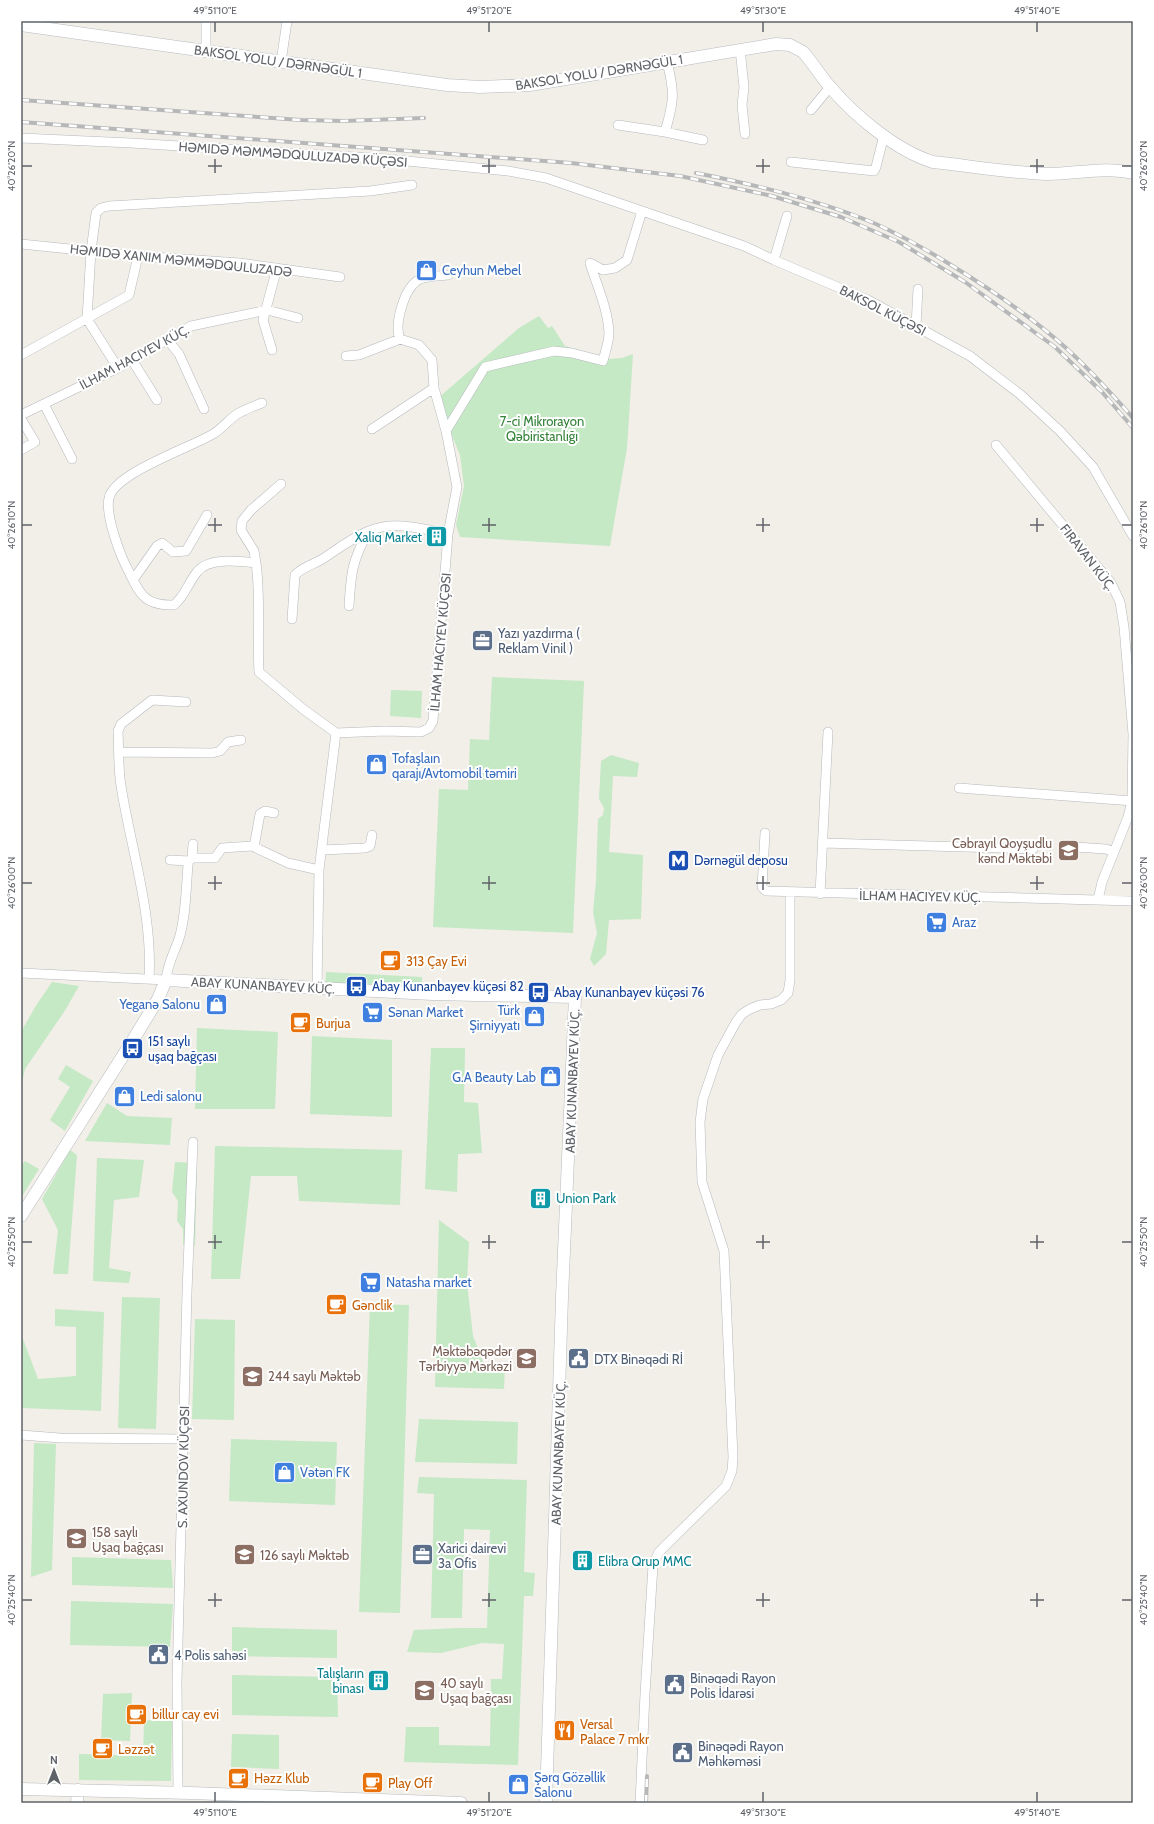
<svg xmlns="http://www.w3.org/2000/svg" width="1154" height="1824" font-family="Cabin,sans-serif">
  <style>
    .green { fill: #c5e8c5 }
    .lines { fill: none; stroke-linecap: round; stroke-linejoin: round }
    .street-casing { stroke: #b5b8bc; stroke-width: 10 }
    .secondary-casing { stroke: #b6babf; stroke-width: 13 }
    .street { stroke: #fff; stroke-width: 9 }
    .secondary { stroke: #fff; stroke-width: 12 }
    .rail-casing { stroke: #b6b7b8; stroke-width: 4 }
    .rail { stroke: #fff; stroke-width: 2.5; stroke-dasharray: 8; stroke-linecap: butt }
    .ticks { fill: none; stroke: #5f6368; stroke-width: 1.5 }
    .labels { text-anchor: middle; stroke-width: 4; stroke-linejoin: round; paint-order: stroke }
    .street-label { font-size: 13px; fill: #5f6368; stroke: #fff }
    .shop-label { font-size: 13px; fill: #366cbe; stroke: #fff; text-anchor: start }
    .park-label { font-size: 13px; fill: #348238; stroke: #fff }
    .culture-label { font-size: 13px; fill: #0d838f; stroke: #fff; text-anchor: end }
    .service-label { font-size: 13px; fill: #4e5e75; stroke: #fff; text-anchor: start }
    .education-label { font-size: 13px; fill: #785e54; stroke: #fff; text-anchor: start }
    .transit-label { font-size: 13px; fill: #164399; stroke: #fff; text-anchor: start }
    .food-label { font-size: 13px; fill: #c56008; stroke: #fff; text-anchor: start }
    .neatline { fill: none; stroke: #5f6368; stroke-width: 1.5 }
    .ticks-label { font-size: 10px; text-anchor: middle; fill: #5f6368 }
  </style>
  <rect width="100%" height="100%" fill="#f1efe8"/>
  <path class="green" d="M539,316L548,328L552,326L565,346L610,359L622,358L633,354L627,448L610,546L460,537L456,525L464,486L460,455L437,399L519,328Z
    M492,677L584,681L573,933L433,927L439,789L468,790L470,739L489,740Z
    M391,690L422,691L421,718L390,716Z
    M611,755L639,763L637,777L613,776L609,852L643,855L641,919L609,920L606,954L594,966L590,959L597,933L593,912L596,881L598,819L603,815L604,808L599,799L601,761Z
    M326,972L422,977V992L325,987Z
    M52,982L79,986L66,1009L25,1069L21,1088V1030H22L37,1004Z
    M197,1028L278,1032L275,1109H195Z
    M312,1036L392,1040V1117L310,1114Z
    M431,1048H465L464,1102L478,1103L482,1153L458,1154L457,1192L425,1189Z
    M66,1065L93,1081L65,1131L50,1120L70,1087L58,1079Z
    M107,1103L127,1116L172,1118L170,1145L85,1141Z
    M215,1146L402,1150L400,1205L299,1201L297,1176H251L240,1279H211Z
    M70,1150L77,1155L68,1274H53L58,1230L42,1199Z
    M97,1158L144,1160L139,1197L114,1200L109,1268L131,1272L129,1283L93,1281Z
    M25,1161L39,1169L21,1198V1166Z
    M175,1162L197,1163L195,1246L183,1245V1229L177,1221L178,1201L172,1192Z
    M439,1220L469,1242L467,1283L473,1336L484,1364L505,1367L504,1389L435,1387Z
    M122,1297L160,1298L156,1429L118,1428Z
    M370,1304L409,1305L400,1613L359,1612Z
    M55,1309L104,1312L101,1411L21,1408V1338L23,1339L38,1379L76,1376V1327L55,1326Z
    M195,1319L235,1320L234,1420L192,1419Z
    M419,1419L518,1422L517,1464L415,1462Z
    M231,1439L337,1442L335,1505L229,1501Z
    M34,1443L56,1444L52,1570L31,1577Z
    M419,1477L527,1480L524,1572L535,1573L533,1596H524L518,1765L404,1762L406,1727H439V1745L490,1746L491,1679H502L504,1644L482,1643L441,1653L407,1652L414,1630L460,1628H487L490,1530L464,1529L462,1618H431L434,1494L417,1493Z
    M72,1557L171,1560L173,1588L72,1585Z
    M71,1601L173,1604L170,1647L70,1645Z
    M232,1627L337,1630V1658L232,1656Z
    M232,1675L337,1677L338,1717L232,1715Z
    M132,1693L130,1741L101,1740L103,1694Z
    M144,1720L172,1721L171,1781L79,1780V1754L143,1756Z
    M232,1734L279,1735V1769L231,1767Z"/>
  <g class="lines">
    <defs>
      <path id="street" d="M206,21V52
        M740,49L744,87L742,105L745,134
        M281,62L287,21
        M811,110L830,87
        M618,125L665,132L703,140
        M665,132C674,101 675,93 667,62
        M21,138L131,143L387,159L508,171L546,178L744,246L774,260L868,300L970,356L1021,395L1060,431L1093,467L1133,536
        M791,162L874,171L876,167L884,135
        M21,244L138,256L240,263L340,277
        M774,260L787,216
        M916,326L918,289
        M167,339L179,354L204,409
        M400,339C394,324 404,287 420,279C427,276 440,276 448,275
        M272,350L263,320L277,268
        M21,355L129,295L138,256
        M346,356L359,355L400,339
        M132,360L157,400
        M118,368L87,319L91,251L96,213L101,208L109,206L370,191L412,185
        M262,403C254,406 246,409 239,413C230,418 223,428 213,434C192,447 114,473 109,498C105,515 120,555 128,570C140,594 144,606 174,605C185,596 188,583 197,572C208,557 239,561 256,563C261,599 257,636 259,672L303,709L336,733L319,870L317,988
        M44,404L72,459
        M21,415L118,368L191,326L267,310L298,318
        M21,419L35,442L21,450
        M372,429L434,388
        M446,431L485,367L554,351L572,353L603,361C605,352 609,342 609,333C608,309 597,286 590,263L603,270L615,268L627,260L642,211
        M996,445L1111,583L1120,602L1124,627L1133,734L1132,801L1128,817L1102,882L1098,900
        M256,563L254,551L241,530L242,521L251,510L281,484
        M133,580L157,546L162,543L173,552L186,551L207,515
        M349,606C351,573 352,561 368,532
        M292,619L295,575C302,567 315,564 324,558C338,549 353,537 369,531C394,520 423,529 448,534
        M336,733L385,731L421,732L429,728L433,721L448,534L457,487L446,431L434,388L432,360L419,345L400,339
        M119,752L212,753L220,751L228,742L241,740
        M959,788L1133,801
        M765,833L762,887L766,891L1133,901
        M823,843L1033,849
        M254,847L260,814L265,811L274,813
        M1075,847L1106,849L1114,852
        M322,850L365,848L370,846L372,835
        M192,858L193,844
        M170,860L189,861
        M820,894L828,732
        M21,973L166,980C167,965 174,953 179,939C186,916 186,889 188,865L189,861L192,858H215L222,848L252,846L288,863L319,870
        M149,979C153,914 131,849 121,786C118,768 119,749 118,731L121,724L152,700L186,702
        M21,1435L60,1438L183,1439
        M178,1792L177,1682L187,1292L193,1142
        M640,1803L645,1694L653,1565L659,1552L726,1486L732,1471L733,1457L724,1251L702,1182L700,1122L703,1099L718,1055L736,1022L742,1014L750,1009L760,1005L771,1004L781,1000L788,993L790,980V893"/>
      <path id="secondary" d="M21,25L447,85L480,87L530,85L776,44L790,45L803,52C813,63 821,77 831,88C856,117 897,151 933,162C971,166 1010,173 1048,174C1077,174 1104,166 1133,173
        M21,1216L133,1040L158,999L166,980L432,994L575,997L562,1297L546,1803
        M21,1789L191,1793L461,1803
        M77,1803L78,1790"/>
    </defs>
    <use href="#street" class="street-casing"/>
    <use href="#secondary" class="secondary-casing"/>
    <use href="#street" class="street"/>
    <use href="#secondary" class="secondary"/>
    <defs>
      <path id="rail" d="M21,100L301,120L344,121L424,118
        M21,122L571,163L680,176L772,196L841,217L899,242L965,282L1055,347L1102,392L1133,428
        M696,173C757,185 819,200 876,224C902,236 927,250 951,265C990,289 1032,317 1066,348C1090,370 1112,394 1133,418
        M646,1803L647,1776"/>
    </defs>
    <use href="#rail" class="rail-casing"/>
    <use href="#rail" class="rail"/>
  </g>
  <path class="ticks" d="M215,22V32M489,22V32M763,22V32M1037,22V32M215,159V173M489,159V173M763,159V173M1037,159V173M22,166H32M208,166H222M482,166H496M756,166H770M1030,166H1044M1122,166H1132M215,518V532M489,518V532M763,518V532M1037,518V532M22,525H32M208,525H222M482,525H496M756,525H770M1030,525H1044M1122,525H1132M215,876V890M489,876V890M763,876V890M1037,876V890M22,883H32M208,883H222M482,883H496M756,883H770M1030,883H1044M1122,883H1132M215,1235V1249M489,1235V1249M763,1235V1249M1037,1235V1249M22,1242H32M208,1242H222M482,1242H496M756,1242H770M1030,1242H1044M1122,1242H1132M215,1593V1607M489,1593V1607M763,1593V1607M1037,1593V1607M22,1600H32M208,1600H222M482,1600H496M756,1600H770M1030,1600H1044M1122,1600H1132M215,1792V1802M489,1792V1802M763,1792V1802M1037,1792V1802"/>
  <defs>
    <symbol id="shop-square" viewBox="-11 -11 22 22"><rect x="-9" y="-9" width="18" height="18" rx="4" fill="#3f7fe0" stroke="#fff"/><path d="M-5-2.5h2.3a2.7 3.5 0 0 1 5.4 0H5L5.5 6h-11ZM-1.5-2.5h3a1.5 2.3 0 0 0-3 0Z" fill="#fff"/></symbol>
    <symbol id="building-square" viewBox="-11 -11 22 22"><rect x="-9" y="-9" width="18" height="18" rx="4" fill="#0f9aa8" stroke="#fff"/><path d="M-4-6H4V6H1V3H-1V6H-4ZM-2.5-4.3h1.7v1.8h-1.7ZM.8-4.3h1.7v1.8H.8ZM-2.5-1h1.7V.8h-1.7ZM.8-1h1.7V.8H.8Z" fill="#fff"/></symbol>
    <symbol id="office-square" viewBox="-11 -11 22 22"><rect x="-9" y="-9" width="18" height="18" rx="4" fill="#5c6f8a" stroke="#fff"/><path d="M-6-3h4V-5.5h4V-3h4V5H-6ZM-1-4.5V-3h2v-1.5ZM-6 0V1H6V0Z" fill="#fff"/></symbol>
    <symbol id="school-square" viewBox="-11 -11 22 22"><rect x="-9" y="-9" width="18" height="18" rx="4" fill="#8d6e63" stroke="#fff"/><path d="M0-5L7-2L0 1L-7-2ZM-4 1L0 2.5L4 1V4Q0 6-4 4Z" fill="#fff"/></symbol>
    <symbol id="metro-square" viewBox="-11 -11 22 22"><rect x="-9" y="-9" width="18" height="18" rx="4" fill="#1a4fb4" stroke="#fff"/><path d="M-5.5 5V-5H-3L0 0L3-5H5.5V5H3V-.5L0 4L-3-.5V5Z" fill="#fff"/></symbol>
    <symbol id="supermarket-square" viewBox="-11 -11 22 22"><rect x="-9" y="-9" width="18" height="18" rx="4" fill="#3f7fe0" stroke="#fff"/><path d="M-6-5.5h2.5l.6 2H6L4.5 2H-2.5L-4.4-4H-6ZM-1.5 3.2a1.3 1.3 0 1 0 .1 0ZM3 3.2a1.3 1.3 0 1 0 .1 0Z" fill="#fff"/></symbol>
    <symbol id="cafe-square" viewBox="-11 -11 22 22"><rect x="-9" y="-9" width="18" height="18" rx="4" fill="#e8710a" stroke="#fff"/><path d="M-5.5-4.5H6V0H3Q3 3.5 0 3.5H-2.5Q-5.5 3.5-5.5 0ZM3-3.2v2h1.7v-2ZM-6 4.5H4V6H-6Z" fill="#fff"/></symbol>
    <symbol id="bus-square" viewBox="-11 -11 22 22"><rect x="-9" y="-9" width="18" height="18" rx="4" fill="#1a4fb4" stroke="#fff"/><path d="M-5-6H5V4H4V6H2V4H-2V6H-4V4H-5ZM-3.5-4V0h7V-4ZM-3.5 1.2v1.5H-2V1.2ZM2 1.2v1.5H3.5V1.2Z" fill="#fff"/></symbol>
    <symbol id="civic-square" viewBox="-11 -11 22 22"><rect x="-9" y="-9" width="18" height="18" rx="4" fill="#5c6f8a" stroke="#fff"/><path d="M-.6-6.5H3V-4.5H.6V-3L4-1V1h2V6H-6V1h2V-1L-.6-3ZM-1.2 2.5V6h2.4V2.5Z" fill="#fff"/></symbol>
    <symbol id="restaurant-square" viewBox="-11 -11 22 22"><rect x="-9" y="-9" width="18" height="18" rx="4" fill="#e8710a" stroke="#fff"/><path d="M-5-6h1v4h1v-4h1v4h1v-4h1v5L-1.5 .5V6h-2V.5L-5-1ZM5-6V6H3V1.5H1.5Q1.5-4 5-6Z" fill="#fff"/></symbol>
  </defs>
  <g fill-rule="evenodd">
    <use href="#shop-square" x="414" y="258" width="25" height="25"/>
    <use href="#building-square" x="424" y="524" width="25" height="25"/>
    <use href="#office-square" x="470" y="628" width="25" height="25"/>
    <use href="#shop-square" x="364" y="752" width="25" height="25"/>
    <use href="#school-square" x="1056" y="838" width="25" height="25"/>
    <use href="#metro-square" x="666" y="848" width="25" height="25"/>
    <use href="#supermarket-square" x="924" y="910" width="25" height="25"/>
    <use href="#cafe-square" x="378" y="948" width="25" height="25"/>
    <use href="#bus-square" x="344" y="974" width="25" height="25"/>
    <use href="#bus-square" x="526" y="980" width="25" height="25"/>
    <use href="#shop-square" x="204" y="992" width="25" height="25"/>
    <use href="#supermarket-square" x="360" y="1000" width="25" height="25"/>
    <use href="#shop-square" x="522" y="1004" width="25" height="25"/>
    <use href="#cafe-square" x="288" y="1010" width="25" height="25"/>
    <use href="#bus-square" x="120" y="1036" width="25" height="25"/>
    <use href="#shop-square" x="538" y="1064" width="25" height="25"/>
    <use href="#shop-square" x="112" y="1084" width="25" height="25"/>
    <use href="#building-square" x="528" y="1186" width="25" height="25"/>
    <use href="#supermarket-square" x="358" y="1270" width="25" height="25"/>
    <use href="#cafe-square" x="324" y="1292" width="25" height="25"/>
    <use href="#school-square" x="514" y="1346" width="25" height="25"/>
    <use href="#civic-square" x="566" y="1346" width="25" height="25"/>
    <use href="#school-square" x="240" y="1364" width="25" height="25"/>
    <use href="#shop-square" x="272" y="1460" width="25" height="25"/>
    <use href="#school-square" x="64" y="1526" width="25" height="25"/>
    <use href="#school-square" x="232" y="1542" width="25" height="25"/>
    <use href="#office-square" x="410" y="1542" width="25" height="25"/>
    <use href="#building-square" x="570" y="1548" width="25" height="25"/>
    <use href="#civic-square" x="146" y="1642" width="25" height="25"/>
    <use href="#building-square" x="366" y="1668" width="25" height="25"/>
    <use href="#civic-square" x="662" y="1672" width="25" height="25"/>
    <use href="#school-square" x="412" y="1678" width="25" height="25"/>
    <use href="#cafe-square" x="124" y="1702" width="25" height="25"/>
    <use href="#restaurant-square" x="552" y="1718" width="25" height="25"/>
    <use href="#cafe-square" x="90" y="1736" width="25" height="25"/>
    <use href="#civic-square" x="670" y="1740" width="25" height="25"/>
    <use href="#cafe-square" x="226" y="1766" width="25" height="25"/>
    <use href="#cafe-square" x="360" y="1770" width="25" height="25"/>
    <use href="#shop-square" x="506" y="1772" width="25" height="25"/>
  </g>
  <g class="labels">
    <g class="street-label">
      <text transform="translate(278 61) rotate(8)" y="5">BAKSOL YOLU / DƏRNƏGÜL 1</text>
      <text transform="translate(599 72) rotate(-9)" y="5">BAKSOL YOLU / DƏRNƏGÜL 1</text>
      <text transform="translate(293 154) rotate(4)" y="5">HƏMIDƏ MƏMMƏDQULUZADƏ KÜÇƏSI</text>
      <text transform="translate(181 260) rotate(6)" y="5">HƏMIDƏ XANIM MƏMMƏDQULUZADƏ</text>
      <text transform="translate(883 310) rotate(27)" y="5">BAKSOL KÜÇƏSI</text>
      <text transform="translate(134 357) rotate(-28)" y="5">İLHAM HACIYEV KÜÇ.</text>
      <text transform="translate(1088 557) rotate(52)" y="5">FIRAVAN KÜÇ.</text>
      <text transform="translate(440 642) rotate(-85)" y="5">İLHAM HACIYEV KÜÇƏSI</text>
      <text transform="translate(920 896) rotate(1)" y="5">İLHAM HACIYEV KÜÇ.</text>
      <text transform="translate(263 985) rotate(3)" y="5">ABAY KUNANBAYEV KÜÇ.</text>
      <text transform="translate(572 1081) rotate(-88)" y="5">ABAY KUNANBAYEV KÜÇ.</text>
      <text transform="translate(558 1453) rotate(-88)" y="5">ABAY KUNANBAYEV KÜÇ.</text>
      <text transform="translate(183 1467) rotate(-89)" y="5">S. AXUNDOV KÜÇƏSI</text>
    </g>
    <g class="shop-label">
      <text x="442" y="275">Ceyhun Mebel</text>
      <text x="392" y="763">Tofaşlaın<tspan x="392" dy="15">qarajı/Avtomobil təmiri</tspan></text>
      <text x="952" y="927">Araz</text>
      <text x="200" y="1009" text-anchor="end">Yeganə Salonu</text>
      <text x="520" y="1015" text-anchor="end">Türk<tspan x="520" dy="15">Şirniyyatı</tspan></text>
      <text x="388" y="1017">Sənan Market</text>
      <text x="536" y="1082" text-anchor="end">G.A Beauty Lab</text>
      <text x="140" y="1101">Ledi salonu</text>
      <text x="386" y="1287">Natasha market</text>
      <text x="300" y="1477">Vətən FK</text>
      <text x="534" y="1782">Şərq Gözəllik<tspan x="534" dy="15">Salonu</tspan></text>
    </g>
    <g class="park-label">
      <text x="542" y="426">7-ci Mikrorayon<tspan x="542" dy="15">Qəbiristanlığı</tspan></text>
    </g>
    <g class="culture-label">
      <text x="422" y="542">Xaliq Market</text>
      <text x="556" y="1203" text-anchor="start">Union Park</text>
      <text x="598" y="1566" text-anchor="start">Elibra Qrup MMC</text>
      <text x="364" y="1678">Talışların<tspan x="364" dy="15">binası</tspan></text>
    </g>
    <g class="service-label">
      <text x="498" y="638">Yazı yazdırma (<tspan x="498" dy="15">Reklam Vinil )</tspan></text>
      <text x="594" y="1364">DTX Binəqədi Rİ</text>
      <text x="438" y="1553">Xarici dairevi<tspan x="438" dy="15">3a Ofis</tspan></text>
      <text x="174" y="1660">4 Polis sahəsi</text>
      <text x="690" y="1683">Binəqədi Rayon<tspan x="690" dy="15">Polis İdarəsi</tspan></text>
      <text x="698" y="1751">Binəqədi Rayon<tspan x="698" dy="15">Məhkəməsi</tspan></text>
    </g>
    <g class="education-label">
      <text x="1052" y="848" text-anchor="end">Cəbrayıl Qoyşudlu<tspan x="1052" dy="15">kənd Məktəbi</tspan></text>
      <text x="512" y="1356" text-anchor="end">Məktəbəqədər<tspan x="512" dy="15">Tərbiyyə Mərkəzi</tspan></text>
      <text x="268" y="1381">244 saylı Məktəb</text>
      <text x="92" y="1537">158 saylı<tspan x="92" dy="15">Uşaq bağçası</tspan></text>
      <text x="260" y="1560">126 saylı Məktəb</text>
      <text x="440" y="1688">40 saylı<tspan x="440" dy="15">Uşaq bağçası</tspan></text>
    </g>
    <g class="transit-label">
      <text x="694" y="865">Dərnəgül deposu</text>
      <text x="372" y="991">Abay Kunanbayev küçəsi 82</text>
      <text x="554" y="997">Abay Kunanbayev küçəsi 76</text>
      <text x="148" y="1046">151 saylı<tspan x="148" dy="15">uşaq bağçası</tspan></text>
    </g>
    <g class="food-label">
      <text x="406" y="966">313 Çay Evi</text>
      <text x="316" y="1028">Burjua</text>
      <text x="352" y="1310">Gənclik</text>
      <text x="152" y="1719">billur cay evi</text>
      <text x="580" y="1729">Versal<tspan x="580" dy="15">Palace 7 mkr</tspan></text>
      <text x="118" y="1754">Ləzzət</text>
      <text x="254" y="1783">Həzz Klub</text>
      <text x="388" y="1788">Play Off</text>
    </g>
  </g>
  <rect width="1154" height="1824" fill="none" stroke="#ffffff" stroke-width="44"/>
  <g transform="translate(54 1770)" stroke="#ffffff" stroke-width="3" paint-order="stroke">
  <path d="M0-3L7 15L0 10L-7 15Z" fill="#5f6368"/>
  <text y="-6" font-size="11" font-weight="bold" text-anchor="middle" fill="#5f6368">N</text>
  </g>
  <rect x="22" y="22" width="1110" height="1780" class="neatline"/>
  <g class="ticks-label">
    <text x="215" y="14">49°51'10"E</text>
    <text x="489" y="14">49°51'20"E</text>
    <text x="763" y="14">49°51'30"E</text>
    <text x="1037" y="14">49°51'40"E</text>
    <text transform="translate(11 166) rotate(-90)" y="4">40°26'20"N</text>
    <text transform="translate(1143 166) rotate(-90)" y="4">40°26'20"N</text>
    <text transform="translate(11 525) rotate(-90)" y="4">40°26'10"N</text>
    <text transform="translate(1143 525) rotate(-90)" y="4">40°26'10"N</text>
    <text transform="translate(11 883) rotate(-90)" y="4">40°26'00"N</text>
    <text transform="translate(1143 883) rotate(-90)" y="4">40°26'00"N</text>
    <text transform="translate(11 1242) rotate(-90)" y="4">40°25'50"N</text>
    <text transform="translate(1143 1242) rotate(-90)" y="4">40°25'50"N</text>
    <text transform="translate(11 1600) rotate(-90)" y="4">40°25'40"N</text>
    <text transform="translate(1143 1600) rotate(-90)" y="4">40°25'40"N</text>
    <text x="215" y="1816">49°51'10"E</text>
    <text x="489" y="1816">49°51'20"E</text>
    <text x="763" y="1816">49°51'30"E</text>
    <text x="1037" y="1816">49°51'40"E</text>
  </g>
</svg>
